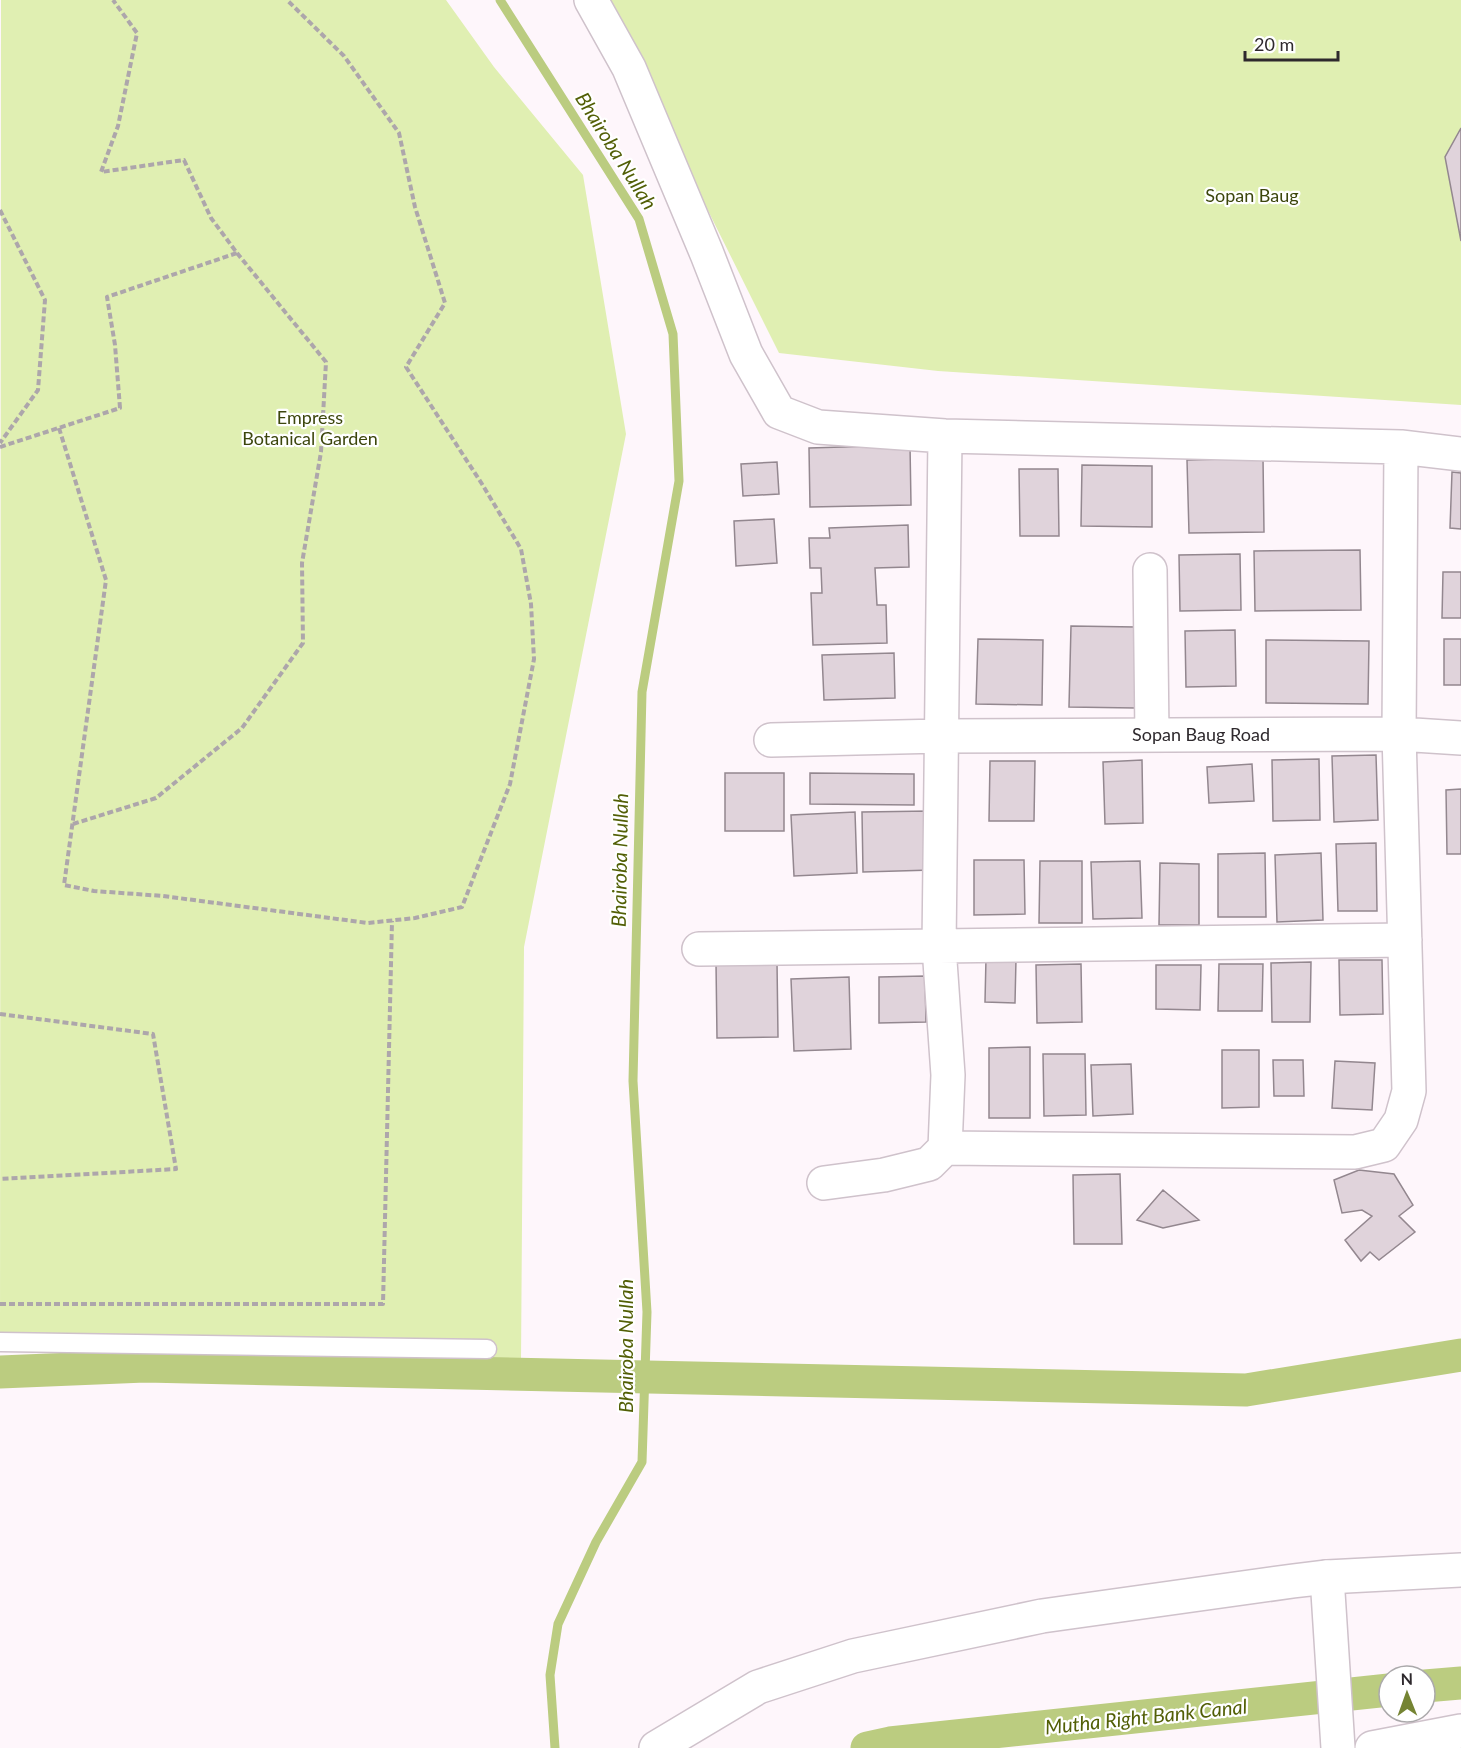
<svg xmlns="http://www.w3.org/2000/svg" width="1461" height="1748" font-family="Lato,sans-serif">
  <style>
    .green { fill: #e0efb2 }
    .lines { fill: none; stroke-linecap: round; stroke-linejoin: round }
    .stream { stroke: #bbcc80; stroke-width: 9 }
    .canal { stroke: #bbcc80; stroke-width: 33 }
    .building { fill: #e0d3db; stroke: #93878f; stroke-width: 1.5 }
    .lane-casing { stroke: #cfc2cb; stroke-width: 21 }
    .street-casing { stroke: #cfc2cb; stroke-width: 36 }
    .secondary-casing { stroke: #cfc2cb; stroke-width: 36 }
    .path { stroke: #ada6ab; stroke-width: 4; stroke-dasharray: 6 3; stroke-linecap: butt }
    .lane { stroke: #fff; stroke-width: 18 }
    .street { stroke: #fff; stroke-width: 33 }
    .secondary { stroke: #fff; stroke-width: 33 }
    .labels { text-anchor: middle; stroke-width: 4.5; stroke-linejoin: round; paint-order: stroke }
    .park-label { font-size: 18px; fill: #3c460c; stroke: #fff }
    .street-label { font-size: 18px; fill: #2e292d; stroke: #fff }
    .water-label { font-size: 20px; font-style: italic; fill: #525f06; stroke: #fff }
  </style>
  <rect width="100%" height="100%" fill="#fef6fb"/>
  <path class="green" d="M1,0H446L494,67L583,175L626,434L524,947L521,1361L148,1349L0,1352Z
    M600,0H1461V405L938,371L779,353L622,38Z"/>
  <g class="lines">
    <path class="stream" d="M500,0L639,219L673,334L679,481L642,692L633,1081L647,1312L642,1462L596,1542L558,1624L550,1675L555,1748"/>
    <path class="canal" d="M0,1372L145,1366L1246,1390L1461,1355
      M1425,1686L1461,1683
      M867,1748L890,1743L1389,1690"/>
  </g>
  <path class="building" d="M1461,128V241L1445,157Z
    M910,445L911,505L810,507L809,448Z
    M1263,458L1264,532L1189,533L1187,460Z
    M777,462L779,494L743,496L741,464Z
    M1082,465L1152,466V527L1081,526Z
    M1019,469H1058L1059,536H1020Z
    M1452,472L1461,473V529L1450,528Z
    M774,519L777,563L736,566L734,521Z
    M908,525L909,567L875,568L877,605H886L887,643L813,645L811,593H822L821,568H810L809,538H830L829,528Z
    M1360,550L1361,610L1255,611L1254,551Z
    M1240,554L1241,610L1180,611L1179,555Z
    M1443,572H1461V618H1442Z
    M1071,626L1136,627L1135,708L1069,707Z
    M1235,630L1236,686L1186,687L1185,631Z
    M978,639L1043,640L1042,705L976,704Z
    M1444,639H1461V685H1444Z
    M1266,640L1369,641L1368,704L1266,703Z
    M894,653L895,698L824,700L822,655Z
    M1376,755L1378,820L1334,822L1332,756Z
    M1319,759L1320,820L1273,821L1272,760Z
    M1142,760L1143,823L1105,824L1103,762Z
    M990,761H1035L1034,821H989Z
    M1252,764L1254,801L1209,803L1207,767Z
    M725,773H784V831H725Z
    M810,773L914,774V805L810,804Z
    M1461,789V854H1447L1446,790Z
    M930,811L932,870L863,872L862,812Z
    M855,812L857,873L794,876L791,815Z
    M1376,843L1377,911H1338L1336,844Z
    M1265,853L1266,917H1218V854Z
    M1321,853L1323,920L1277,922L1275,855Z
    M974,860H1024L1025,914L974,915Z
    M1040,861H1082V923H1039Z
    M1140,861L1142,918L1093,919L1091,862Z
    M1160,863L1199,864V925H1159Z
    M986,958L1016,959L1015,1003L985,1002Z
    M1339,960H1382L1383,1014L1340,1015Z
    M777,962L778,1037L717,1038L716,963Z
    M1311,962L1310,1022H1272L1271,963Z
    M1081,964L1082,1022L1037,1023L1036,965Z
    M1219,964H1263L1262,1011H1218Z
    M1156,965H1201L1200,1010L1156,1009Z
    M925,976L926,1022L879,1023V977Z
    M849,977L851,1049L794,1051L791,979Z
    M1030,1047V1118H989V1048Z
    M1222,1050H1259V1107L1222,1108Z
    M1043,1054H1085L1086,1115L1044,1116Z
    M1273,1060H1303L1304,1096H1274Z
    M1335,1061L1375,1063L1372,1110L1332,1108Z
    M1131,1064L1133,1114L1093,1116L1091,1065Z
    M1359,1170L1394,1174L1413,1205L1399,1216L1415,1232L1379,1260L1370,1252L1361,1261L1345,1240L1372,1216L1362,1210L1342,1213L1334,1180Z
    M1120,1174L1122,1244H1074L1073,1175Z
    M1163,1190L1199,1220L1163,1228L1137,1220Z"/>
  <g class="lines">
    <defs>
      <path id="lane" d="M0,1342L487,1349"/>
      <path id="street" d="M591,0L629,68L707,254L746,354L779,412L818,427L945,436L1401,447L1461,454
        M1150,570L1152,735
        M771,740L941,736L1399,734L1461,738
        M699,949L1405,940
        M945,1148L1355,1152L1384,1145L1401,1120L1409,1091L1399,734L1401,447
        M824,1183L884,1175L929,1164L945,1148L948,1075L939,947L945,436
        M1327,1577L1338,1748
        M1372,1748L1461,1731"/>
      <path id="secondary" d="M656,1748L758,1687L853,1656L1042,1616L1293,1581L1327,1577L1461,1570"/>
    </defs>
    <use href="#lane" class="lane-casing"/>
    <use href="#street" class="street-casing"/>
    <use href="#secondary" class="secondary-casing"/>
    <path class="path" d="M0,210L45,300L38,390L0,443
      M59,428L106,580L64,885L94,891L163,896L368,923L415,918L462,907L510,784L534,659L531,604L521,549L482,484L406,367L445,303L415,207L399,133L344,56L287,0
      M0,447L120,408L115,345L107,297L237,253L211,218L184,160L101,172L118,126L137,33L113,0
      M73,824L156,798L242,728L303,643L302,563L321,452L326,362L237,253
      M0,1014L153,1034L176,1169L0,1179
      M0,1304H383L392,921"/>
    <use href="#lane" class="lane"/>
    <use href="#street" class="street"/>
    <use href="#secondary" class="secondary"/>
  </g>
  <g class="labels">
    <g class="park-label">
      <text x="1252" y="202">Sopan Baug</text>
      <text x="310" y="424">Empress<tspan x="310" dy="21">Botanical Garden</tspan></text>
    </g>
    <g class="street-label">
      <text x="1201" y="741">Sopan Baug Road</text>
    </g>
    <g class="water-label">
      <text transform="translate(616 151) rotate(58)" y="7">Bhairoba Nullah</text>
      <text transform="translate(620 860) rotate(-89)" y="7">Bhairoba Nullah</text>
      <text transform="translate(626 1346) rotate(-90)" y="7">Bhairoba Nullah</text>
      <text transform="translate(1146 1717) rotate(-6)" y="7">Mutha Right Bank Canal</text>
    </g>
  </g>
  <g transform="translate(1407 1694) rotate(359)"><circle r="28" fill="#ffffff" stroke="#aba9ab" stroke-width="1.5"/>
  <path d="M0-4.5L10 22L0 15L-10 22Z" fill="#758433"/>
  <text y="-9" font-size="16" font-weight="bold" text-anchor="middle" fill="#2e292d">N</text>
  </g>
  <path d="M1245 51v9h93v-9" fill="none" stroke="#2e292d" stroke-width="3"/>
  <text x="1254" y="51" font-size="18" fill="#2e292d" stroke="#ffffff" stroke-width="4.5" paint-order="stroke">20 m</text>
</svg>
